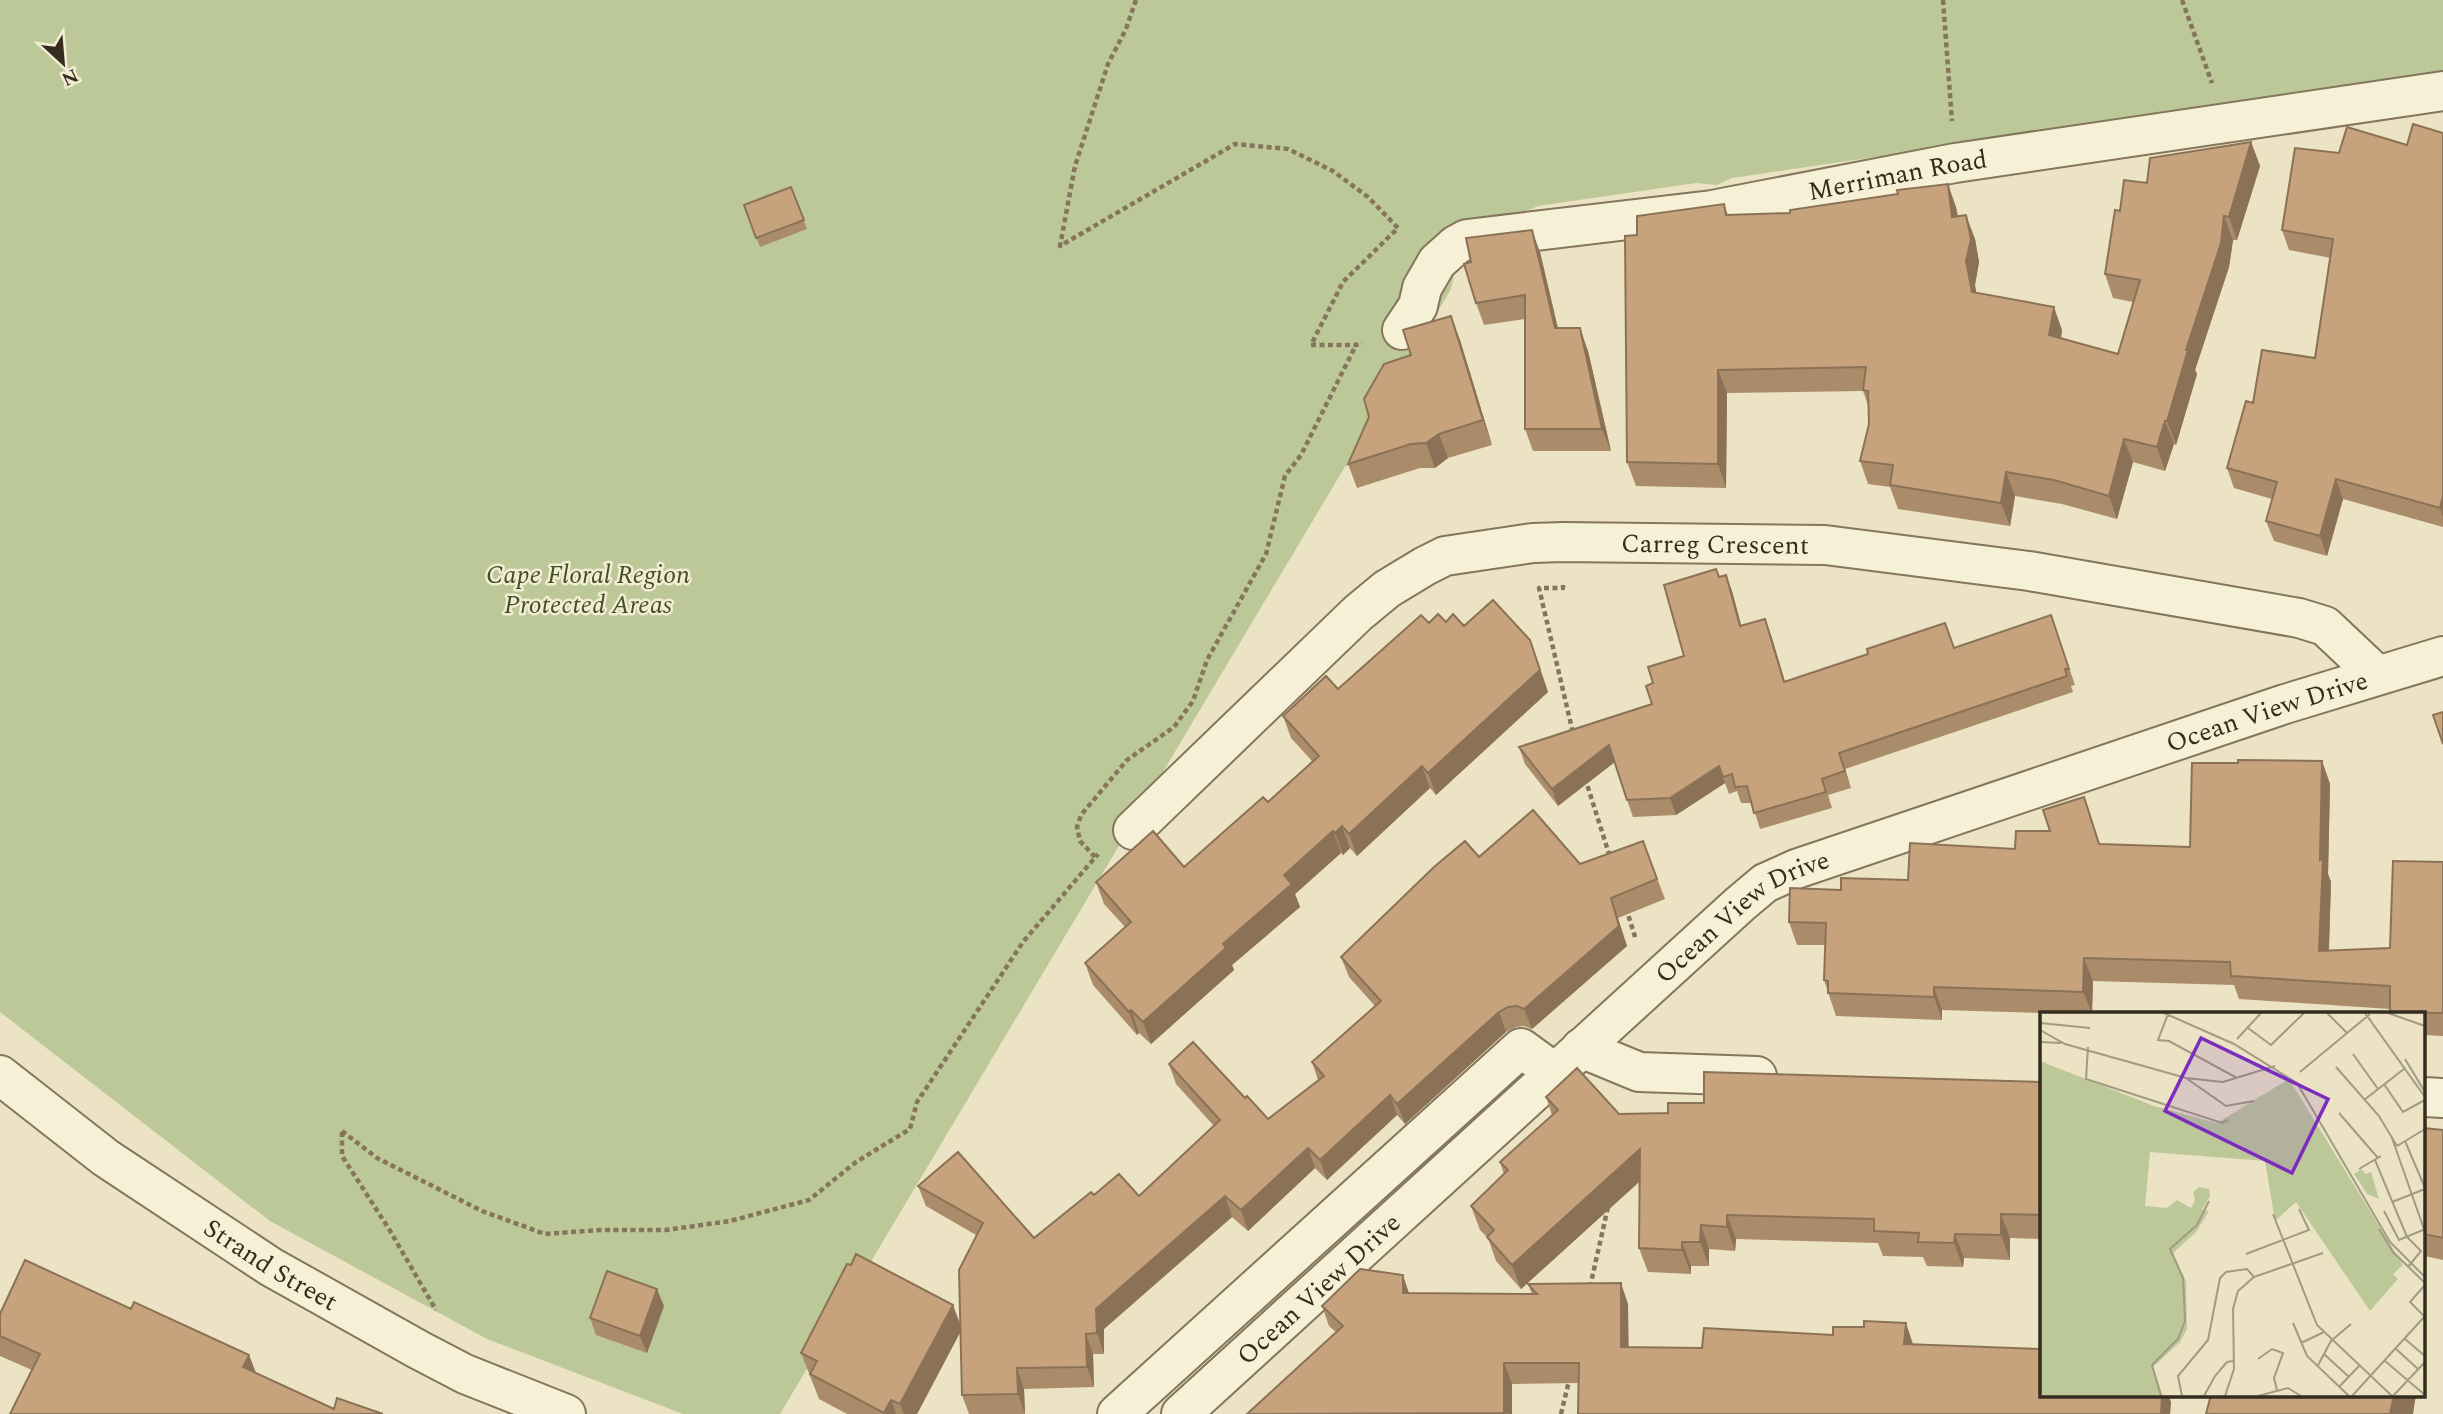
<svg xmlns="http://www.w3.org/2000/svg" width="2443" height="1414" font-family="Spectral,serif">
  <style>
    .green { fill: #bdc899 }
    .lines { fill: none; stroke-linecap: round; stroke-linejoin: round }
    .minor-casing { stroke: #84755c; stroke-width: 42 }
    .path { stroke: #84755c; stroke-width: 4.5; stroke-dasharray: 5 3.5; stroke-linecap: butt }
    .minor { stroke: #f6f0d6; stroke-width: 38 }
    .wall { fill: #aa8c6b }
    .shaded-wall { fill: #8b7257 }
    .building { fill: #c6a37c; stroke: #8b7257; stroke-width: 2 }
    .labels { text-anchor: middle; stroke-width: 5; stroke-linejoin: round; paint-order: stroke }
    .street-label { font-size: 26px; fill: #352c1f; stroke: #f3edd3 }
    .park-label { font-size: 26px; font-style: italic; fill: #415027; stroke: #f3edd3 }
    .inset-road { fill: none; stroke: #a29a82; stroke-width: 2 }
    .view { fill: #7b2cbf; fill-opacity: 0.15; stroke: #7b2cbf; stroke-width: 3.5 }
    .inset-edge { fill: none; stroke: #352c1f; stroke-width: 3.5 }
  </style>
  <rect width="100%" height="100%" fill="#ebe3c4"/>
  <path class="green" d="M0,0H2443V74L1732,178L1717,185L1696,183L1538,206L1511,218L1465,227L1451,289L780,1414H683L487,1339L270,1221L0,1012Z"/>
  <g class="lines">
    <defs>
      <g id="minor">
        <path id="s1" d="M1402,330L1418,306L1422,288L1437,262L1456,245L1467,239L1712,210L1955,163L2443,91"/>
        <path id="s2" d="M1133,830L1358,613L1387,589L1425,566L1445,556L1533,543L1563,542L1825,545L2029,571L2299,618L2325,626L2377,675"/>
        <path d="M1581,1048L1639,1072L1757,1076"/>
        <path id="s3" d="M0,1075L106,1158L271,1267L419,1350L465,1374L566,1414"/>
        <path d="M2424,1097L2443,1098"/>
        <path d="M1117,1414L1521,1048L1554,1072"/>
        <path id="s4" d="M1181,1414L1740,904L1765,883L1796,869L2285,704L2443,656"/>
      </g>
    </defs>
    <use href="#minor" class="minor-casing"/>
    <path class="path" d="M1136,0L1126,29L1108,64L1075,166L1060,246L1235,144L1288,149L1333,171L1368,197L1398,228L1343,282L1311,345H1356L1362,343
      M1943,0L1952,121
      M2182,0L2212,83
      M1563,585V588H1539L1573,733
      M1585,778L1610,857
      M1095,857L1080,841L1077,827L1081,815L1127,760L1174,727L1193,701L1207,660L1266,554L1285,476L1301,455L1356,345
      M1626,908L1636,940
      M342,1131L377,1158L482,1211L545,1234L600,1230H666L730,1221L809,1200L856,1162L910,1129L917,1102L1023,942L1098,854
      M342,1132V1156L389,1229L436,1310
      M1590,1287L1608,1207
      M1561,1414L1569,1381"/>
    <use href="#minor" class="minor"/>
  </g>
  <path class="wall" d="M2443,133V527L2343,499L2327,556L2274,541L2266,521L2272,499L2234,488L2227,468L2253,403L2315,358L2331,258L2289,250L2282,230L2339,153L2407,145Z
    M2251,142L2260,166L2237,240H2233L2229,267L2195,370L2197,374L2176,445L2174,444L2165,471L2133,462L2117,519L2062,504L2015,496L2010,526L1898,509L1890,487L1868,484L1860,461L1869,424L1868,405L1863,391L1727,393L1726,488L1636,486L1627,462L1637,235L1724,204L1728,215L1956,207L1958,216L1975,239L1979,262L1975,285L1976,293L2062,330L2061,338L2118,354L2133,302L2113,298L2105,274L2120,211L2147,183Z
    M791,187L807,229L760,247L744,205Z
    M1540,252L1558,328L1588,351L1611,451H1533L1525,429V319L1484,325L1476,303Z
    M1460,340L1492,445L1448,458L1435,468H1420L1357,488L1348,464Z
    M1719,577L1732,591L1741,626L1771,635L1785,682L1954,648L2051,615L2075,685L2071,686L2073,692L1845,769L1851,788L1828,795L1832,808L1760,829L1752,803H1741L1737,791L1729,794L1725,783L1676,815L1633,817L1614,762L1558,806L1525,764L1519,747L1652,704L1653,683L1684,656Z
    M1446,622L1464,626L1538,662L1548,692L1436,795L1430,788L1357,856L1350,848L1343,855L1341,853L1295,894L1300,907L1232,965L1234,970L1151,1044L1139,1033L1137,1035L1093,985L1085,963L1125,927L1104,904L1096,882L1184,867L1268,802L1312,761L1291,738L1283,716L1338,689L1429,623Z
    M2322,761L2330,784L2328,874L2331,882L2329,951L2390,948L2443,862V1036L2424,1035V1013H2391L2390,1009L2239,999L2234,985L2093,981L2092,1013H2042L1942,1010V1020L1836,1016L1824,980L1825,945H1797L1789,922L1841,890L1908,880L2015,849L2050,831L2084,797L2100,844L2190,847L2238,763Z
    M1643,841L1665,899L1618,918L1627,946L1532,1029L1524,1026L1516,1027L1506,1032L1405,1124L1397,1115L1327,1180L1315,1168L1248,1231L1232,1217L1104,1329V1354H1093L1094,1387L1024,1389L1025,1414H969L962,1395L960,1332L917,1414H847L819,1399L801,1353L960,1325L976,1235L926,1206L918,1186L1034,1238L1094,1195L1139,1196L1214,1126L1176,1084L1169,1064L1245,1098L1268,1119L1318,1080L1312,1062L1375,1006L1349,977L1341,957L1479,857L1580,864Z
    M2042,1082V1239L2010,1238V1260L1964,1258L1963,1267L1927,1266L1923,1257L1883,1256L1878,1243L1736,1239L1735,1251L1709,1249V1266H1691V1274L1648,1272L1639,1248L1640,1181L1521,1289L1496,1261L1488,1238L1480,1230L1471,1206L1504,1174L1500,1162L1552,1115L1546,1097L1619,1114L1668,1113L1704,1103Z
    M2424,1128L2443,1130V1260L2425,1256L2424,1254Z
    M1528,1284L1628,1304V1347L1702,1348L1913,1344L2171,1402L2170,1414H1578L1579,1383L1512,1384V1414H1247L1336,1332L1329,1326L1322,1306L1410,1293L1532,1294Z
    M664,1306L647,1353L596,1335L590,1318Z
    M131,1309L249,1355L256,1373L334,1409L10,1414L32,1370L0,1356V1314Z"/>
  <path class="shaded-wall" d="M2251,142L2260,166L2237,240L2229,217Z
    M1948,184L1956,207L1961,241L1952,217Z
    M1966,215L1975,239L1979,262L1975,285L1980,316L1972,292L1966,261Z
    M2224,216L2233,240L2229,267L2195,370L2197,374L2176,445L2167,421L2186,350Z
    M1532,230L1540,252L1563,351L1555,328Z
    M2054,307L2062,330L2058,359L2049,335Z
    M1451,316L1460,340L1492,445L1483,420Z
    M1580,328L1588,351L1611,451L1602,429Z
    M1718,370L1727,393L1726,488L1718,464Z
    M2165,421L2174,444L2165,471L2157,447Z
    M1439,434L1448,458L1435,468L1426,443Z
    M2124,439L2133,462L2117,519L2109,496Z
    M2006,472L2015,496L2010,526L2001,503Z
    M2336,479L2343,499L2327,556L2320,536Z
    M2443,496V517L2440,508Z
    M1726,575L1732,591L1746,643L1740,626Z
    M1765,619L1771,635L1790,699L1784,682Z
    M1530,640L1548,692L1436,795L1428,773Z
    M1609,745L1615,762L1558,806L1552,789Z
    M1839,753L1845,769L1851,788L1845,771Z
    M2322,761L2330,784L2328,874L2331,882L2328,974L2319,951L2320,860Z
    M1422,766L1430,788L1357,856L1349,834Z
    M1719,766L1725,783L1676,815L1670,798Z
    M1342,826L1350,848L1343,855L1335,833Z
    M1333,831L1341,853L1295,894L1300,907L1232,965L1234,970L1151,1044L1143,1022L1223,944L1284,875Z
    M1611,898L1627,946L1532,1029L1524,1009Z
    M2084,958L2093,981L2092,1013L2083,992Z
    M1934,987L1942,1010V1020L1934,997Z
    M1131,1010L1139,1033L1137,1035L1129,1012Z
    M1499,1012L1506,1032L1405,1124L1397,1104Z
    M1390,1095L1397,1115L1327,1180L1320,1160Z
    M1308,1148L1315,1168L1248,1231L1241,1210Z
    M1640,1149L1649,1173L1521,1289L1512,1265Z
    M1225,1196L1232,1217L1104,1329V1354L1097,1333L1096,1309Z
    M2001,1214L2010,1238V1260L2001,1235Z
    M1727,1215L1736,1239L1735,1251L1727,1227Z
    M1701,1225L1709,1249V1266L1700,1242Z
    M1955,1234L1964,1258L1963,1267L1954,1243Z
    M1682,1242L1691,1266V1274L1682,1250Z
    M1403,1275L1410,1296L1403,1293Z
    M1621,1283L1628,1304L1629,1367L1621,1347Z
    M657,1289L664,1306L647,1353L640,1336Z
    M953,1305L962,1329L917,1414H904L900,1404Z
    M1906,1323L1913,1344L1912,1364L1904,1344Z
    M1086,1334L1093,1354L1094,1387L1087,1367Z
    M249,1355L258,1379L243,1367Z
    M1504,1363L1512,1384V1414L1504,1413Z
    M1017,1368L1024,1389L1025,1414L1018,1394Z
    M2162,1395H2168L2171,1402L2170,1414H2161Z
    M2394,1395H2416L2413,1414H2390Z
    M891,1400L896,1414H884V1413Z"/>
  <path class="building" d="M2413,124L2443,133V496L2440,508L2336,479L2320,536L2266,521L2277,482L2227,468L2246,401L2253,403L2262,350L2315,358L2333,239L2282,230L2295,148L2339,153L2347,127L2407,145Z
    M2251,142L2229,217L2224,216L2221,243L2186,350H2188L2167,421H2165L2157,447L2124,439L2109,496L2054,480L2006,472L2001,503L1890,485L1893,465L1860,461L1869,424L1868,391L1863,390L1866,367L1718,370V464L1627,462L1625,236L1637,235V216L1724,204L1726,215L1790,213V210L1898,194L1897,190L1948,184L1952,217L1966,215L1971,239L1966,261L1972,292L2054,307L2049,335L2118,354L2140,280L2105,274L2115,210L2120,211L2124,180L2147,183L2150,158Z
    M791,187L804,220L756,238L744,205Z
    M1532,230L1555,328H1580L1602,429H1525V295L1476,303L1464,264L1471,262L1466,238Z
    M1451,316L1483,420L1439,434L1426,443L1411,444L1348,464L1369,417L1364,399L1384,364L1411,355L1403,330Z
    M1716,569L1719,577L1726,575L1740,626L1765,619L1784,682L1868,654L1867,649L1945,623L1954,648L2051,615L2069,669H2065L2067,676L1839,753L1845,771L1822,779L1826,792L1754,813L1747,786L1735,787L1732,774L1723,777L1719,766L1670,798L1627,800L1609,745L1552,789L1519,747L1652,704L1646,686L1653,683L1648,667L1684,656L1664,585Z
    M1493,600L1530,640L1540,670L1428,773L1422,766L1349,834L1342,826L1335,833L1333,831L1284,875L1292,884L1223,944L1226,948L1143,1022L1131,1010L1129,1012L1085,963L1131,922L1096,882L1153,831L1184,867L1263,797L1268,802L1319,756L1283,716L1326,676L1338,689L1421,615L1429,623L1438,614L1446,622L1453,614L1464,626Z
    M2443,712V744L2433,715Z
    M2238,760L2322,761L2320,860L2323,859L2319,951L2390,948L2393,861L2443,862V1013L2390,1012V986L2231,976L2230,962L2084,958L2083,992L1934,987V997L1828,993V981L1824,980L1826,923L1789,922L1790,888L1841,890V878L1908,880L1910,843L2015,849L2016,831H2050L2043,810L2084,797L2099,844L2190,847L2192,763H2238Z
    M1533,810L1580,864L1643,841L1657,879L1611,898L1619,926L1524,1009L1517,1006L1508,1007L1499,1012L1397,1104L1390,1095L1320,1160L1308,1148L1241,1210L1225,1196L1096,1309L1097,1333L1086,1334L1087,1367L1017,1368L1018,1394L962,1395L959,1270L983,1223L918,1186L958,1152L1034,1238L1091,1192L1094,1195L1119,1174L1139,1196L1220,1120L1169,1064L1193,1042L1245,1098L1247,1096L1268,1119L1324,1076L1312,1062L1381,1001L1341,957L1434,867L1465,841L1479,857Z
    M1577,1068L1619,1114L1668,1113V1103H1704V1072L2042,1082V1215L2001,1214V1235L1955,1234L1954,1243L1918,1242L1919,1233L1874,1231V1219L1727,1215V1227L1701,1225L1700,1242H1682V1250L1639,1248L1640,1149L1512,1265L1487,1237L1494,1230L1471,1206L1508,1170L1500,1162L1558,1110L1546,1097Z
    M2424,1128L2443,1130V1238L2424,1234Z
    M856,1254L953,1305L900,1404L891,1400L884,1413L810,1374L817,1361L801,1353L847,1264L851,1265Z
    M25,1260L131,1309L134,1302L249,1355L243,1367L334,1409L337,1398L383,1414H10L40,1354L0,1336V1314Z
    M1360,1269L1403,1275V1293L1537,1294L1528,1284L1621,1283V1347L1702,1348L1704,1328L1833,1335V1327H1864V1321L1906,1323L1904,1344L2042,1349V1395H2162L2161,1414H1578L1579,1363H1504V1413L1247,1414L1343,1326L1322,1306Z
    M607,1271L657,1289L640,1336L590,1318Z
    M2211,1395H2394L2390,1414H2206Z"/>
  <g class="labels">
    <g class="street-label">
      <text dy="9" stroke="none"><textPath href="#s1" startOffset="551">Merriman Road</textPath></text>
      <text dy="9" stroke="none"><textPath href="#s2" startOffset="688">Carreg Crescent</textPath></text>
      <text dy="9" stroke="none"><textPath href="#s4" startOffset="1320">Ocean View Drive</textPath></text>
      <text dy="9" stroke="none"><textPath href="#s4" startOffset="752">Ocean View Drive</textPath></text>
      <text dy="9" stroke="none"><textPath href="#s3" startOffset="331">Strand Street</textPath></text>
      <text dy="9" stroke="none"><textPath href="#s4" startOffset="186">Ocean View Drive</textPath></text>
    </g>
    <g class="park-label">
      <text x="588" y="583">Cape Floral Region<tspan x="588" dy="30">Protected Areas</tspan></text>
    </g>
  </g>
  <g transform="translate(2040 1012)">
    <rect width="385" height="385" fill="#ebe3c4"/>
    <path d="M0,49L114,94L177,111L249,67L363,253L353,262L358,267L330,299L256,190L235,209L225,149L110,140L105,194L127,196L137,188L151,196L155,188L153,180L159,175L169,177L170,184L162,198L169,199L156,220L133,241L146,269L147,317L140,330L113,355L123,384H0ZM322,157L325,162L331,160L339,187L327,182L318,168L314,162Z" fill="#bdc899"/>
    <path class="inset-road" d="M124,1L194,32L257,71L350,230L385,265M287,1L307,21M325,1L385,85M348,1L385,14M128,2L118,28L129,29L197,66M0,11L50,16M208,16L231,33L264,1M0,18L25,32L146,66L183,70L235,54M197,27L221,1M0,30L21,31M48,35L46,67L182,111L188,108M313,42L338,77M365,47L385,80M296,55L339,104L357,134M260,60L330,2M146,66L186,94L214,89M344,72L363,100L385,88M324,88L364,57M299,101L338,146M352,126L385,220M365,129L385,176M357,134L385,117M335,148L367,225L381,239L368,255M319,157L341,144M352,190L385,177M344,199L359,228L383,218M233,202L277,313L352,384M339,217L353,240L385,271M206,242L269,218L259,197M385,273L370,290L385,305M253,311L267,344L309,384M365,327L385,344M261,331L284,320M356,337L378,357M284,342L309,365M218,347L232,337L243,341L234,366L237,378M345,349L385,383M277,355L291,329L311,312M299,375L319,354M121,384L112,353L138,327L145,309L143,266L130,237L157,213L169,189M142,384L138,364L168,328L180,266L186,260L207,257L214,265M164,384L175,364L187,350L194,349M185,384L194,357L193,297L198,279L214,265L283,241M218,384L248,376L261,384M312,384L385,304M353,384L385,350"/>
    <path class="view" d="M161,26L288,87L252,161L125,99Z"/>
    <rect width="385" height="385" class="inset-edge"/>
  </g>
  <g transform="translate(63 63) rotate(154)" stroke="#f3edd3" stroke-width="5" paint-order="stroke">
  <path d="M0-5L12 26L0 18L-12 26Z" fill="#352c1f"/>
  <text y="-10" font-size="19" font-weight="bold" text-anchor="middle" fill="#352c1f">N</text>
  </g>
</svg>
